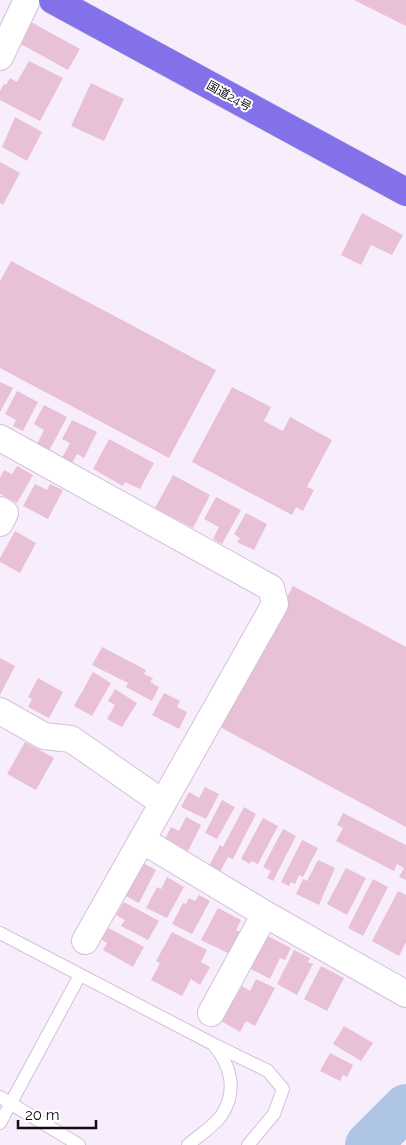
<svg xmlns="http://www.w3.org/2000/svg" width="406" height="1145" font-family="Raleway,'Noto Sans JP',sans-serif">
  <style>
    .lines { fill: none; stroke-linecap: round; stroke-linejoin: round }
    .river { stroke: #afc5e6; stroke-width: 46 }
    .building { fill: #e8c1d6 }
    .lane-casing { stroke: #d2c1da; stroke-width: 14 }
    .street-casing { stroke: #d2c1da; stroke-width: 28 }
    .highway-casing { stroke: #d4d3d5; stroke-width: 29 }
    .lane { stroke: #fff; stroke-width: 12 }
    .street { stroke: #fff; stroke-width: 26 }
    .highway { stroke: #8371e9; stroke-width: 28 }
    .labels { text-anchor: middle; stroke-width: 4; stroke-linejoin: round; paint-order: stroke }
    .street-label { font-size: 12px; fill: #110b13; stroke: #fff }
  </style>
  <rect width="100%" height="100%" fill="#f8edfc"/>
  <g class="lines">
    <path class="river" d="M368,1145L406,1107"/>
  </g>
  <path class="building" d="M354,0H406V26Z
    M31,22L80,49L68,70L19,43Z
    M29,61L63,78L40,121L0,100V91L4,84L6,85L10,78L17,82Z
    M91,83L124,99L104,141L71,126Z
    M15,117L42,132L27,161L2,147Z
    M0,162L20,173L3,205L0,203Z
    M362,213L403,235L392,255L371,245L361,265L341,255Z
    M11,261L216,370L169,458L0,368V281Z
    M0,382L13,388L0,412Z
    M232,387L271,407L264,421L283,431L290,417L332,440L307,487L314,490L303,511L296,507L292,515L192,462Z
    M17,391L38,402L23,431L13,426L16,420L5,414Z
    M44,405L67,417L49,451L37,444L44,430L34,424Z
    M72,420L97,432L84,458L77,454L72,463L62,458L70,443L62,439Z
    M109,439L154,463L140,489L125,482L123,486L93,469Z
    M17,466L33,475L17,503L0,494V478L4,470L12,474Z
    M173,475L210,495L193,528L155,508Z
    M35,484L47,490L50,484L63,490L48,519L23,506Z
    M216,497L241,510L222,544L213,539L219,527L204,519Z
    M246,513L267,524L254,550L237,542L240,538L234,534Z
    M15,531L36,543L20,573L0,562V558Z
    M293,586L406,647V827L218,726Z
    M102,647L146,670L144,674L153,678L150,682L159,687L152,701L126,687L128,683L92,665Z
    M0,658L15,666L0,695Z
    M93,672L111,683L92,716L74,706Z
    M38,678L63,692L49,718L28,707L32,699L28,697Z
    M115,689L137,703L122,727L107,719L115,705L108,701Z
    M164,693L180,701L177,707L187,712L179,729L152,715Z
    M25,742L54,758L36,790L7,774Z
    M205,787L219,794L206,819L181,807L189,792L199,798Z
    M222,800L235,807L217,839L205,833Z
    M244,807L256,814L233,859L228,857L220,872L209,866L220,845L223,847Z
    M343,813L406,845V880L399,877L404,868L397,864L394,871L336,841L343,828L337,825Z
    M186,817L201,825L188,851L165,839L171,827L179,831Z
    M263,818L278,826L258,864L251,861L250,864L241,859Z
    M283,829L296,836L273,881L267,878L271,871L263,867Z
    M302,840L318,848L303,877L299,875L295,884L291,882L289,886L281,882Z
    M318,860L335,868L319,905L296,894L303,879L307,881Z
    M139,861L156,870L139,903L122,894Z
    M346,868L366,878L347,915L327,904Z
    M167,877L184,887L167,918L146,908L157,887L161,889Z
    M373,879L388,887L363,936L348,928Z
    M398,891L406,895V942L399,956L372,941Z
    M199,895L210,901L192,934L172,924L183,903L186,904L189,898L195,901Z
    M124,902L159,921L148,940L121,926L125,920L116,915Z
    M218,908L241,920L236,930L241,932L230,954L201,940Z
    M105,926L144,947L133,967L103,950L107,943L98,938Z
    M172,932L207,950L201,962L210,967L200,985L191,979L182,996L151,980L160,963L156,961Z
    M266,935L291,948L285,960L280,958L270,979L249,968Z
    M294,950L310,958L308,962L313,964L297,995L277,984Z
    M321,966L344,978L327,1011L304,999Z
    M256,979L275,988L255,1026L246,1021L240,1032L221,1021L242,986L250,991Z
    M344,1026L373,1043L361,1061L333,1044Z
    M330,1053L353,1065L347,1077L343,1075L340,1081L320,1071Z"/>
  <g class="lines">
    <defs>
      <path id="lane" d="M0,933L213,1044C231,1065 238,1091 221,1116C213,1127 198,1136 188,1145
        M215,1045L268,1071L283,1089L274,1114L248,1145
        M0,1097L79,1145
        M0,1123L80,975"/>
      <path id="street" d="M0,57L27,0
        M0,438L271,588L275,604L85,941
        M0,510L5,513L0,523
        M0,711L44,736L71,739L163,803
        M142,840L265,914L406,994
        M211,1013L265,914"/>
      <path id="highway" d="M53,0L406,192"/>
    </defs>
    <use href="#lane" class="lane-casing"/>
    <use href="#street" class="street-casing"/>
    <use href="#highway" class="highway-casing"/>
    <use href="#lane" class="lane"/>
    <use href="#street" class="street"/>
    <use href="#highway" class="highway"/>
  </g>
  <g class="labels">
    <g class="street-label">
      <text transform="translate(229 96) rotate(29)" y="4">国道24号</text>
    </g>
  </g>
  <path d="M18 1120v8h78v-8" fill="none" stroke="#110b13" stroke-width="2.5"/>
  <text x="25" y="1120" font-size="15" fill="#110b13" stroke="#ffffff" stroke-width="4" paint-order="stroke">20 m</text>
</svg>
